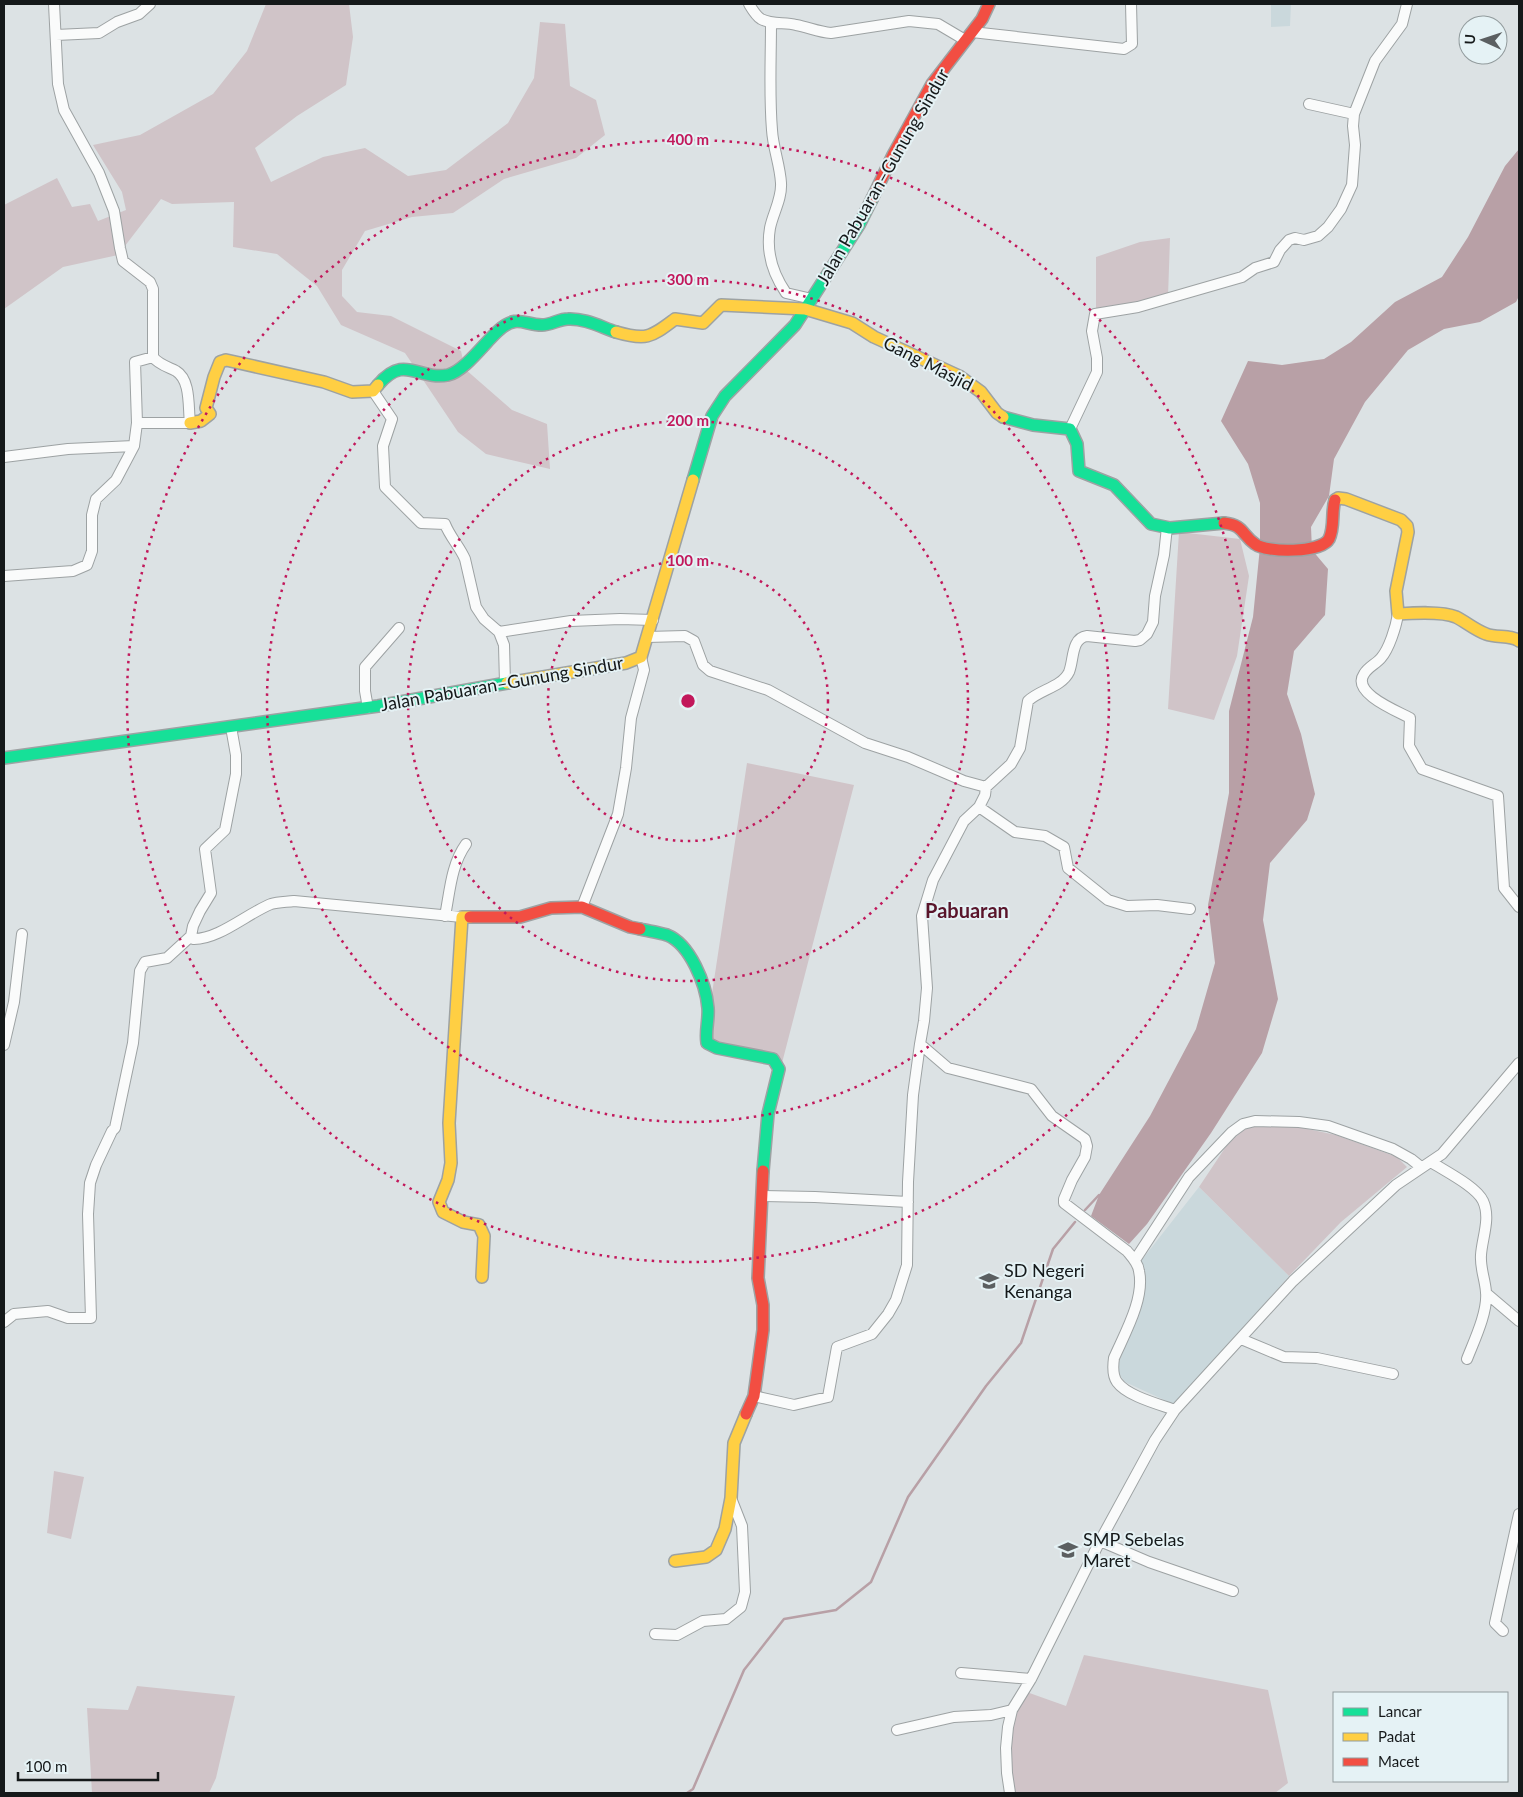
<svg xmlns="http://www.w3.org/2000/svg" width="1523" height="1797" font-family="Lato,sans-serif">
  <style>
    .built { fill: #cad8dc }
    .green { fill: #d0c4c8 }
    .water { fill: #b8a0a6 }
    .lines { fill: none; stroke-linecap: round; stroke-linejoin: round }
    .stream { stroke: #b8a0a6; stroke-width: 2.5 }
    .street-casing { stroke: #9da2a3; stroke-width: 12 }
    .fast-casing { stroke: #9da2a3; stroke-width: 14 }
    .slow-casing { stroke: #9da2a3; stroke-width: 14 }
    .jam-casing { stroke: #9da2a3; stroke-width: 14 }
    .street { stroke: #fafbfb; stroke-width: 10 }
    .fast { stroke: #16e098; stroke-width: 11 }
    .slow { stroke: #ffcf43; stroke-width: 11 }
    .jam { stroke: #f24e42; stroke-width: 11 }
    .ring { fill: none; stroke: #c2185b; stroke-width: 2.5; stroke-dasharray: 2.5 5 }
    .labels { text-anchor: middle; stroke-width: 4; stroke-linejoin: round; paint-order: stroke }
    .street-label { font-size: 18px; fill: #15191a; stroke: #e5f2f5 }
    .poi-label { font-size: 18px; fill: #15191a; stroke: #e5f2f5; text-anchor: start }
    .quarter-label { font-size: 20px; font-weight: bold; fill: #59152b; stroke: #e5f2f5 }
    .centre { fill: #c2185b; stroke: #e5f2f5; stroke-width: 2.5 }
    .ring-label { font-size: 15px; text-anchor: middle; font-weight: bold; fill: #c2185b; stroke: #e5f2f5; stroke-width: 4; stroke-linejoin: round; paint-order: stroke }
  </style>
  <rect width="100%" height="100%" fill="#dce2e4"/>
  <path class="built" d="M1271,4H1291L1290,26L1271,27Z
    M1199,1187L1289,1276L1175,1405L1125,1382L1119,1374L1118,1365L1144,1294L1145,1272L1141,1261Z"/>
  <path class="green" d="M266,4H349L353,37L346,85L297,116L255,148L271,182L323,157L365,148L408,176L446,170L508,123L534,78L540,22L565,24L570,86L596,100L605,135L576,158L504,179L453,213L412,217L365,231L342,270V296L357,312L391,316L461,351L465,369L512,410L547,424L550,469L486,454L458,432L405,353L341,325L317,286L277,254L233,247L234,202L172,204L161,199L118,255L63,267L4,309V205L57,178L72,207L90,204L98,221L126,210L122,192L93,145L140,135L213,94L247,51Z
    M1170,238L1168,297L1096,311V257L1140,242Z
    M1179,532L1240,539L1249,576L1237,656L1214,720L1168,709Z
    M747,763L854,785L782,1063L704,1046Z
    M1284,1124L1336,1135L1397,1157L1407,1167L1341,1222L1289,1276L1199,1187L1227,1145L1245,1128Z
    M54,1471L84,1477L71,1539L47,1533Z
    M1084,1655L1268,1690L1288,1783L1275,1793H1015L1003,1736L1021,1690L1066,1706Z
    M137,1686L235,1696L216,1778L209,1793H92L87,1708L128,1710Z"/>
  <path class="water" d="M1519,149V296L1516,302L1480,322L1444,329L1408,350L1365,402L1334,459L1329,496L1311,527L1312,550L1328,569L1325,615L1294,651L1287,694L1301,734L1315,794L1307,820L1270,863L1263,920L1278,999L1262,1053L1211,1133L1147,1224L1129,1244L1091,1216L1099,1195L1150,1116L1196,1029L1215,963L1208,905L1229,793V711L1253,617L1260,547V503L1248,464L1221,421L1248,361L1282,365L1324,359L1351,342L1395,302L1442,277L1468,237L1505,166Z"/>
  <g class="lines">
    <path class="stream" d="M1085,1210L1099,1195
      M687,1793L693,1789L744,1670L784,1619L836,1610L871,1582L908,1497L986,1386L1021,1343L1053,1249L1075,1222"/>
    <defs>
      <path id="street" d="M749,4C752,9 756,16 761,19C772,25 785,22 796,25C808,27 818,32 831,33L909,21L938,24L965,40
        M771,23C771,59 769,94 772,130C773,148 780,165 781,183C782,199 773,213 770,228C766,251 773,274 786,293L812,299
        M972,32L1124,49L1132,44L1131,4
        M56,35L99,33L117,22L139,14L150,4
        M1309,104L1354,114
        M373,391L392,419L383,446L385,487L421,523L445,524C450,537 460,547 465,559L476,607L484,619L499,632L504,645L505,683
        M137,423L135,362L153,357
        M1070,429L1097,372V358L1092,331L1095,314L1138,307L1242,277L1255,268L1274,262L1280,250L1289,240L1295,238L1304,240L1318,236L1328,227L1341,209L1352,185L1355,145L1353,126L1354,114L1375,61L1402,24L1407,4
        M4,457L68,449L134,446
        M1167,527L1164,555L1155,596L1153,622L1147,634L1140,640L1135,641L1087,636C1071,638 1074,660 1069,672C1062,687 1039,690 1028,701L1020,748L1011,764L986,787L985,795L979,807L964,821L933,880L922,916L927,988L924,1021L920,1044L948,1068L1031,1089L1052,1116L1085,1139L1087,1146L1085,1157L1072,1180L1064,1199V1203L1127,1251C1132,1257 1138,1263 1139,1271C1145,1298 1125,1333 1114,1358C1113,1365 1112,1375 1117,1382C1127,1396 1158,1404 1175,1410
        M4,576L73,571L87,565L92,551V515L96,499L116,480L134,446L137,423H190C188,407 191,380 176,371C168,367 158,364 153,357V289L150,282L123,261L120,248L114,211L99,173L64,110L58,84L54,4
        M1398,614C1396,627 1389,649 1381,658C1376,664 1368,667 1364,674C1351,693 1397,711 1410,718L1409,746L1422,769L1498,796L1504,888L1519,907
        M499,632L571,621L620,619L653,620
        M647,637L685,636L694,641L703,665L710,671L768,690L865,743L908,757L964,781L986,787
        M368,708L365,691V667L399,628
        M231,727L236,755V774L225,830L205,849L211,893L200,911L193,926L191,936L193,939C218,940 248,913 271,904C278,902 287,902 294,901L462,917
        M979,807L1015,832L1045,836L1064,847L1068,868L1108,900L1127,906L1157,905L1190,909
        M582,907L618,814L626,768L631,718L644,670L641,657
        M445,916C450,891 451,865 466,844
        M4,1045L14,1002L22,934
        M1431,1162C1445,1171 1477,1187 1483,1201C1491,1218 1482,1238 1481,1255C1480,1268 1485,1279 1486,1292C1488,1312 1474,1341 1467,1359
        M763,1196L815,1197L908,1202
        M1135,1260L1189,1177L1232,1132L1243,1124L1255,1121L1299,1122L1328,1126L1393,1149L1411,1159L1421,1167
        M1486,1293L1519,1321
        M4,1322L14,1314L48,1311L68,1318H91L88,1214L90,1183L96,1165L112,1131L115,1128L133,1043L140,971L145,962L167,958L191,936
        M1241,1339L1284,1357L1317,1358L1393,1374
        M754,1396L794,1405L828,1397L837,1347L872,1334L888,1314L896,1300L907,1265L908,1182L913,1095L920,1044
        M1100,1541L1149,1562L1233,1591
        M1503,1631L1495,1623L1519,1514
        M655,1634L677,1635L703,1621L726,1619L741,1607L745,1592L742,1526L731,1498
        M961,1673L1031,1679
        M897,1730L954,1717L991,1715L1012,1710
        M1010,1793L1007,1773L1006,1748L1008,1727L1012,1710L1031,1679L1100,1541L1155,1440L1175,1410L1293,1281L1396,1185L1442,1154L1519,1063"/>
      <path id="fast" d="M378,385C405,353 418,381 448,375C465,371 486,341 499,330C517,314 524,325 542,325C551,325 559,319 568,319C584,318 601,327 616,332
        M1003,417L1033,425L1070,429L1077,444L1079,471L1114,485L1151,524L1170,528L1224,523
        M693,480L712,416L725,396L795,325L859,225L872,199
        M4,758L378,706L507,683
        M640,929C648,931 658,932 667,935C690,944 706,984 708,1008C709,1020 705,1031 707,1043L717,1048L773,1059L779,1069L768,1114L763,1171"/>
      <path id="slow" d="M616,332C647,341 651,337 675,319L703,323L721,305L805,309L852,323L874,337L959,376L981,392L997,413L1003,417
        M190,423L201,421L210,414L206,408L214,377L220,362L226,360L324,382L352,392L373,391L378,385
        M1335,500L1338,498L1346,499L1401,520L1407,526L1408,532L1396,591L1398,614C1413,613 1442,611 1456,617C1466,622 1475,630 1486,634C1496,638 1512,635 1519,641
        M507,683L626,663L641,657L693,480
        M470,917H462L449,1123L451,1163L448,1180L439,1202L443,1212L463,1222L479,1225L484,1236L482,1277
        M675,1561L706,1557L716,1550L725,1529L731,1498L734,1443L746,1414"/>
      <path id="jam" d="M872,199L893,155L932,84L982,19L989,4
        M1224,523C1244,525 1241,534 1255,544C1267,553 1321,553 1329,539C1335,527 1331,512 1335,500
        M470,917H520L551,908L582,907L630,927L640,929
        M746,1414L754,1396L763,1330V1305L758,1278L763,1171"/>
    </defs>
    <use href="#street" class="street-casing"/>
    <use href="#fast" class="fast-casing"/>
    <use href="#slow" class="slow-casing"/>
    <use href="#jam" class="jam-casing"/>
    <use href="#street" class="street"/>
    <use href="#fast" class="fast"/>
    <use href="#slow" class="slow"/>
    <use href="#jam" class="jam"/>
  </g>
  <g class="ring">
    <circle cx="688" cy="701" r="140"/>
    <circle cx="688" cy="701" r="280"/>
    <circle cx="688" cy="701" r="421"/>
    <circle cx="688" cy="701" r="561"/>
  </g>
  <defs>
    <symbol id="school-bare" viewBox="-9 -9 18 18"><path d="M0-5L7-2L0 1L-7-2ZM-4 1L0 2.5L4 1V4Q0 6-4 4Z" fill="#5b5f61" stroke="#e5f2f5" stroke-width="2.5" paint-order="stroke"/></symbol>
  </defs>
  <g fill-rule="evenodd">
    <use href="#school-bare" x="975" y="1267" width="28" height="28"/>
    <use href="#school-bare" x="1054" y="1536" width="28" height="28"/>
  </g>
  <g class="labels">
    <g class="street-label">
      <text transform="translate(883 177) rotate(-60)" y="6">Jalan Pabuaran–Gunung Sindur</text>
      <text transform="translate(928 364) rotate(27)" y="6">Gang Masjid</text>
      <text transform="translate(502 684) rotate(-10)" y="6">Jalan Pabuaran–Gunung Sindur</text>
    </g>
    <g class="poi-label">
      <text x="1004" y="1277">SD Negeri<tspan x="1004" dy="21">Kenanga</tspan></text>
      <text x="1083" y="1546">SMP Sebelas<tspan x="1083" dy="21">Maret</tspan></text>
    </g>
    <g class="quarter-label">
      <text x="967" y="918">Pabuaran</text>
    </g>
  </g>
  <circle cx="688" cy="701" r="8" class="centre"/>
  <g class="ring-label">
    <text x="688" y="145">400 m</text>
    <text x="688" y="285">300 m</text>
    <text x="688" y="426">200 m</text>
    <text x="688" y="566">100 m</text>
  </g>
  <rect width="1523" height="1797" fill="none" stroke="#15191a" stroke-width="10"/>
  <rect x="1333" y="1692" width="175" height="90" fill="#e5f2f5" stroke="#929b9d"/>
  <rect x="1343" y="1708" width="25" height="8" fill="#16e098" stroke="#929b9d"/>
  <text x="1378" y="1717" font-size="15" fill="#15191a">Lancar</text>
  <rect x="1343" y="1733" width="25" height="8" fill="#ffcf43" stroke="#929b9d"/>
  <text x="1378" y="1742" font-size="15" fill="#15191a">Padat</text>
  <rect x="1343" y="1758" width="25" height="8" fill="#f24e42" stroke="#929b9d"/>
  <text x="1378" y="1767" font-size="15" fill="#15191a">Macet</text>
  <g transform="translate(1483 40) rotate(273)"><circle r="24" fill="#e5f2f5" stroke="#929b9d"/>
  <path d="M0-4L9 19L0 12L-9 19Z" fill="#5b5f61"/>
  <text y="-8" font-size="14" font-weight="bold" text-anchor="middle" fill="#15191a">U</text>
  </g>
  <path d="M18 1772v8h140v-8" fill="none" stroke="#15191a" stroke-width="2.5"/>
  <text x="25" y="1772" font-size="15" fill="#15191a" stroke="#e5f2f5" stroke-width="4" paint-order="stroke">100 m</text>
</svg>
